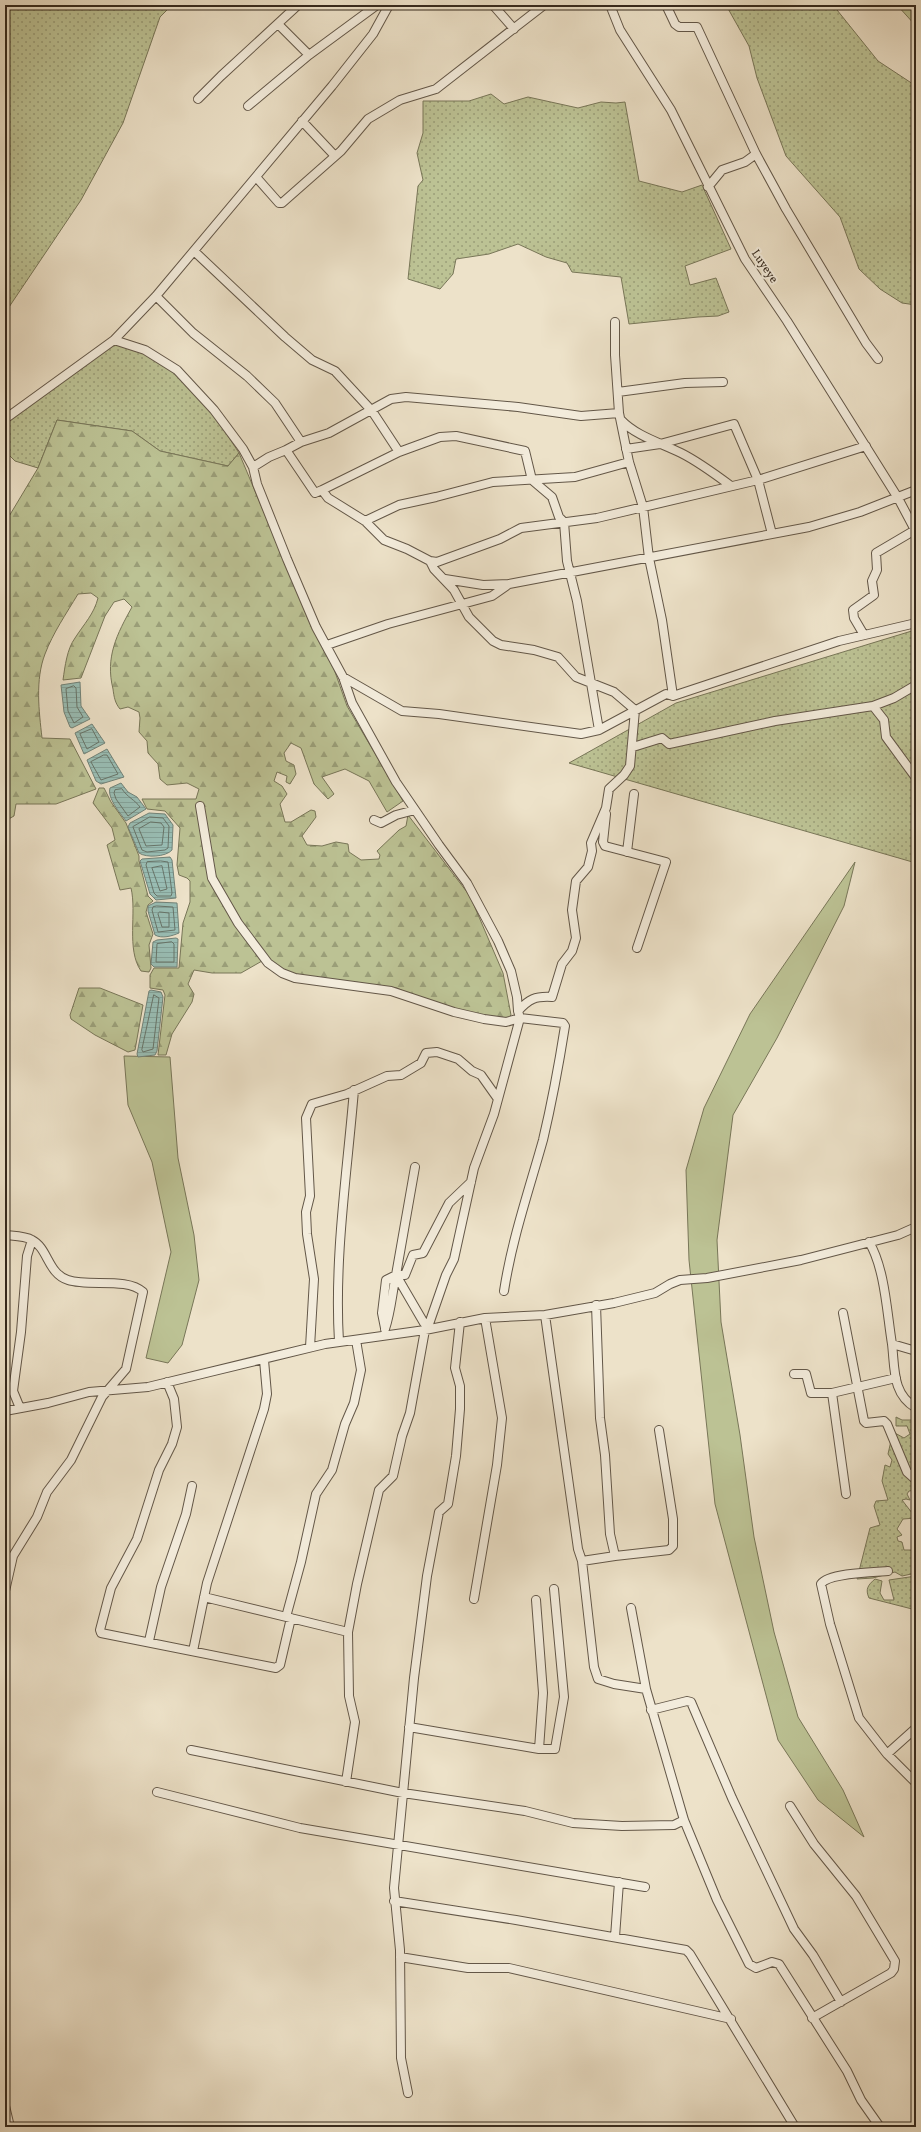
<svg xmlns="http://www.w3.org/2000/svg" width="921" height="2132" font-family="Vollkorn,serif">
  <style>
    .grass { fill: url(#grass-dots); stroke: #787658 }
    .forest { fill: url(#forest-firs); stroke: #787658 }
    .garden { fill: #bcc294; stroke: #787658 }
    .water { fill: url(#water-rules); stroke: #718278 }
    .lines { fill: none; stroke-linecap: round; stroke-linejoin: round }
    .shore { stroke: #677469; stroke-width: 1 }
    .minor-casing { stroke: #635748; stroke-width: 10 }
    .minor { stroke: #f3ecdc; stroke-width: 8 }
    .labels { text-anchor: middle; stroke-width: 4; stroke-linejoin: round; paint-order: stroke }
    .street-label { font-size: 12px; fill: #35291d; stroke: #f3ecdc }
  </style>
  <defs>
    <pattern id="grass-dots" width="8" height="8" patternUnits="userSpaceOnUse"><rect width="8" height="8" fill="#bcc294"/><path d="M2 2h.1M6 6h.1" fill="none" stroke="#9a9e78" stroke-width="1.8" stroke-linecap="round"/></pattern>
    <pattern id="forest-firs" width="22" height="20" patternUnits="userSpaceOnUse"><rect width="22" height="20" fill="#bcc294"/><path d="M5 1l3.5 6h-7zM16 11l3.5 6h-7z" fill="#9a9e78"/></pattern>
    <pattern id="water-rules" width="6" height="5" patternUnits="userSpaceOnUse"><rect width="6" height="5" fill="#99beb5"/><path d="M0 2.5h6" fill="none" stroke="#84a39b"/></pattern>
  </defs>
  <rect width="100%" height="100%" fill="#ede2c9"/>
  <filter id="stains"><feTurbulence type="fractalNoise" baseFrequency=".005" numOctaves="4"/><feColorMatrix values="0 0 0 0 .2 0 0 0 0 .09 0 0 0 0 .02 0 0 0 .5 -.17"/></filter>
  <radialGradient id="worn" r=".72"><stop offset=".6" stop-color="#630" stop-opacity="0"/><stop offset="1" stop-color="#630" stop-opacity=".3"/></radialGradient>
  <path class="grass" d="M5,5H172L160,17L123,123L81,200L5,313Z
    M726,5H833L878,61L916,86V305L902,303L880,289L859,269L840,217L786,156L757,78L749,46Z
    M491,94L504,104L528,97L578,108L601,102L616,103L625,102L639,181L682,192L702,185L731,249L685,266L690,285L716,278L729,312L718,316L698,317L629,324L621,277L572,272L567,263L546,257L518,244L489,254L456,259L453,274L440,289L408,279L418,186L423,180L417,153L423,133V101H469Z
    M117,345C126,347 136,348 144,352C183,371 216,417 239,453L228,466L160,451L132,431L57,420L38,468L15,461L5,451V419L102,346Z
    M915,630L916,863L569,763L676,703Z
    M896,1417L902,1420H916V1490L909,1491L907,1494L910,1500L906,1499L902,1500L916,1518L903,1519L897,1529L902,1535L897,1537L898,1541L902,1542L904,1550H911L916,1556V1573L902,1576L895,1572L873,1578L857,1579L870,1528L880,1525L874,1506L876,1501L888,1500L882,1481L885,1465L890,1467L892,1460L888,1454L893,1432L904,1438L910,1434L907,1426H896Z
    M916,1576V1610L869,1598C865,1589 868,1585 875,1579L882,1581L880,1593L884,1600H894L889,1580Z"/>
  <path class="forest" d="M897,5H916V26Z
    M57,420L132,431L160,451L228,466L239,453L295,586L328,652L347,706L403,801L387,812L369,781L345,769L322,777L334,794L328,799L314,784L301,748L291,743L284,753L286,761L294,765L296,774L290,784L286,782L287,776L277,772L274,781L282,786L287,794L280,804L285,822H291L311,810L315,811L316,817L302,836L307,845L322,846L336,842L348,844L349,852L361,860L379,859L380,855L377,851L399,830L406,826L408,815L470,896L503,973L511,1015L504,1022L421,1000L397,988L295,975L262,961L241,973H212L194,970L188,984L194,994L192,1002L172,1034L166,1055H158L165,995L163,990L150,988V975L154,968H179L183,923L190,902V881L187,878L179,875L177,865L180,828L165,811L147,809L142,799H196L199,789L187,783L167,785L160,779L158,764L148,753L147,741L139,732L140,718L139,712L128,707L120,709C115,703 114,697 113,689C105,657 117,634 132,607L124,599L114,602L105,616L81,678L63,680C65,666 67,649 75,638C84,624 94,614 98,598L91,593L78,594C66,614 53,633 45,654C35,680 39,711 42,738L70,739L96,789L56,804H16L14,816L5,821V523L38,468Z
    M99,788H104L111,802L126,823L139,856V861L148,896L153,901L148,905L146,912L153,934L149,945L151,968L149,972L141,971C126,949 137,913 131,888L120,890L107,845L115,840L112,828L93,803Z
    M79,988H100L143,1005L135,1050L128,1052L95,1035L71,1019L70,1015Z"/>
  <path class="garden" d="M855,862L844,906L777,1038L733,1115L717,1240L721,1322L740,1435L754,1537L774,1632L798,1717L843,1790L864,1837L818,1800L778,1740L715,1504L689,1260L686,1170L704,1108L750,1014Z
    M124,1056L170,1057L178,1158L194,1235L199,1280L182,1345L168,1363L146,1358L171,1252L152,1162L128,1105Z"/>
  <path class="water" d="M80,682L81,706L90,719L72,728L70,727L64,712L61,685Z
    M92,724L105,743L84,754L75,733Z
    M107,749L124,777L101,784L96,781L87,760Z
    M121,783L128,792L137,797L146,809L126,821C120,813 107,798 110,788Z
    M149,813L165,814L173,825L172,850C166,857 146,858 139,853L128,827L130,823Z
    M170,857L172,860L176,898L156,900L150,894L140,861L142,859Z
    M156,902L177,903L179,933C172,936 162,939 155,935L148,911V906Z
    M176,938L178,939L177,967H154L151,964L153,942L157,940Z
    M151,990L161,992L163,997L157,1051L155,1055L138,1057L137,1054L149,991Z"/>
  <g class="lines">
    <path class="shore" d="M74,686L76,688L77,707L83,717L74,723L68,711L66,689Z
      M92,729L99,742L87,749L80,734Z
      M104,755H107L118,774L101,780L91,762Z
      M122,789C127,797 135,800 140,807L128,816L116,799L114,793L115,790Z
      M150,817L163,818L169,826L168,848L165,850L147,852L142,850L133,827Z
      M151,822L161,823L164,827L162,845L146,846L139,829Z
      M161,861L168,862L172,893L171,896H157L154,893L146,865L147,862Z
      M162,866L167,889L160,891L152,868Z
      M157,906L173,907L175,930L158,932L152,910L153,907Z
      M160,912L169,913V927H162L158,914Z
      M172,942L174,944V962H156L157,944Z
      M154,995L159,998L153,1049L143,1052L142,1050Z"/>
    <defs>
      <path id="minor" d="M493,5L514,29
        M610,5L620,30L671,110L745,259L787,321L898,498L916,532
        M666,5L675,24L679,27H697L756,154L786,209L866,343L878,359
        M278,24L309,55
        M198,99L221,76L298,5
        M248,106L309,55L377,5
        M302,121L335,156
        M256,177L279,203H282L341,151L368,119L400,100L436,89L544,5
        M708,187L722,170L745,162L756,154
        M194,251L285,337L312,360L335,371L372,411L399,452L440,437L456,436L525,451L532,480L552,497L559,517L564,522L567,561L577,601L599,730
        M156,296L193,333L247,376L275,403L301,442L329,433L391,399L406,397L518,407L581,416L619,413
        M615,322V355L619,413L629,462L643,507L649,558L662,620L673,696
        M114,340L145,350L177,370L214,410L243,449L253,467L257,484L287,559L316,627L343,677L352,703L396,782L439,845L467,883L498,941L511,971L517,997L518,1011
        M618,392L685,383L723,382
        M5,419L114,340L156,296L332,86L373,34L389,5
        M621,420C636,436 661,443 681,453C699,462 715,474 731,486
        M626,449L660,444L734,424L758,480L772,534
        M286,450L301,442
        M322,490L399,452
        M365,521L399,505L436,497L493,482L575,477L629,462
        M430,561L437,562L500,539L521,528L597,518L758,480L866,446
        M445,579L483,585L509,584
        M864,635L854,618L853,610L874,595L872,581L877,570L876,553L915,530
        M327,645L388,624L492,596L509,584L809,527L860,512L916,490
        M343,677L402,711L439,714L581,734L599,730L666,694L673,696L839,641L916,623
        M873,706L884,720L886,737L916,778
        M633,747L662,738L669,744L775,721L873,706L894,698L916,685
        M200,806L212,878L238,923L268,963L282,973L295,978L391,991L454,1012L484,1019L506,1022L520,1018L518,1011C529,999 535,996 552,997L562,964L572,951L576,938L572,910L576,881L588,867L592,851L591,843L606,808L609,789L624,775L630,766L635,710L614,692L576,677L558,657L534,650L501,645L493,641L469,617L454,590L434,569L430,561L407,549L384,540L365,521L328,498L322,490L315,493L286,450L269,457L253,467
        M606,814L603,842L605,846L666,862L637,948
        M374,820L381,823L396,815L415,810
        M627,852L634,794
        M5,1235C13,1236 25,1236 32,1240C48,1248 48,1274 68,1280C89,1287 127,1277 143,1292L126,1369L102,1397L71,1460L47,1492L37,1517L13,1556L5,1591
        M869,1242C885,1268 887,1314 892,1344L916,1351
        M396,1275L424,1323L429,1324
        M843,1313L864,1421L866,1423L884,1421L887,1424L907,1472L916,1480
        M545,1315L578,1549L582,1561L594,1667L598,1679L614,1684L646,1689L684,1820L717,1900L749,1964L756,1968L772,1962L779,1964L847,2071L861,2100L880,2127
        M385,1328L382,1313L386,1280L396,1275L415,1167
        M385,1329C391,1311 392,1293 396,1275H405L413,1255L423,1253L449,1203L471,1182
        M339,1342C334,1258 347,1174 354,1090
        M892,1344C895,1369 892,1394 916,1408
        M310,1347L314,1279L307,1234L306,1212L310,1196L306,1118L312,1104L347,1094L387,1076L401,1075L421,1063L426,1053L437,1052L458,1059L472,1071L481,1075L498,1099
        M794,1374H806L811,1393H832L896,1378
        M167,1382L174,1399L177,1427L172,1444L159,1470L137,1539L111,1588L100,1630L101,1633L276,1668L280,1665L291,1618
        M832,1393L846,1494
        M20,1408L13,1391L21,1332L27,1256L32,1240
        M5,1411L48,1403L89,1392L148,1387L325,1344L425,1330L485,1318L545,1315L614,1303L655,1293L670,1284L680,1280L707,1278L801,1260L898,1235L916,1227
        M615,1556L669,1550L673,1546V1519L659,1430
        M582,1561L615,1556L610,1534L605,1455L600,1418L596,1305
        M888,1571C874,1572 828,1573 821,1584L830,1624L859,1718L887,1754L916,1783
        M204,1597L348,1632
        M474,1599L497,1465L502,1418L485,1318
        M536,1600L543,1693L539,1749
        M631,1608L646,1689
        M286,1617L301,1562L316,1494L332,1470L345,1424L354,1403L361,1370L356,1340
        M149,1641L161,1587L186,1514L192,1486
        M193,1651L207,1583L264,1409L267,1394L264,1360
        M651,1710L687,1701L691,1702L732,1798L794,1929L813,1955L841,2002
        M409,1727L539,1749H555L564,1697L554,1589
        M191,1750L403,1793L525,1811L573,1823L622,1826L674,1825L684,1820
        M887,1754L916,1728
        M346,1782L355,1722L349,1696L348,1632L357,1584L379,1490L393,1476L402,1436L410,1413L425,1330L429,1324L446,1275L454,1259L474,1168L494,1114L520,1018L563,1023L565,1026C559,1064 552,1102 543,1140C529,1190 512,1239 504,1291
        M157,1792L300,1828L645,1887
        M790,1806L814,1844L856,1896L895,1961L894,1969L891,1973L812,2018
        M394,1901L516,1920L686,1950L690,1954L795,2127
        M615,1937L619,1882
        M400,1957L468,1968H509L731,2019
        M408,2093L401,2058L400,1950L394,1888L414,1678L427,1576L439,1512L448,1504L456,1456L460,1409V1386L455,1368L460,1322
        M5,2106L10,2127"/>
    </defs>
    <use href="#minor" class="minor-casing"/>
    <use href="#minor" class="minor"/>
  </g>
  <g class="labels">
    <g class="street-label">
      <text transform="translate(765 266) rotate(56)" y="4">Luyeye</text>
    </g>
  </g>
  <rect width="921" height="2132" fill="none" stroke="#ede2c9" stroke-width="20"/>
  <rect x="6" y="6" width="909" height="2120" fill="none" stroke="#35291d" stroke-width="2"/>
  <rect x="10" y="10" width="901" height="2112" fill="none" stroke="#35291d"/>
  <rect width="100%" height="100%" filter="url(#stains)"/>
  <rect width="100%" height="100%" fill="url(#worn)"/>
</svg>
